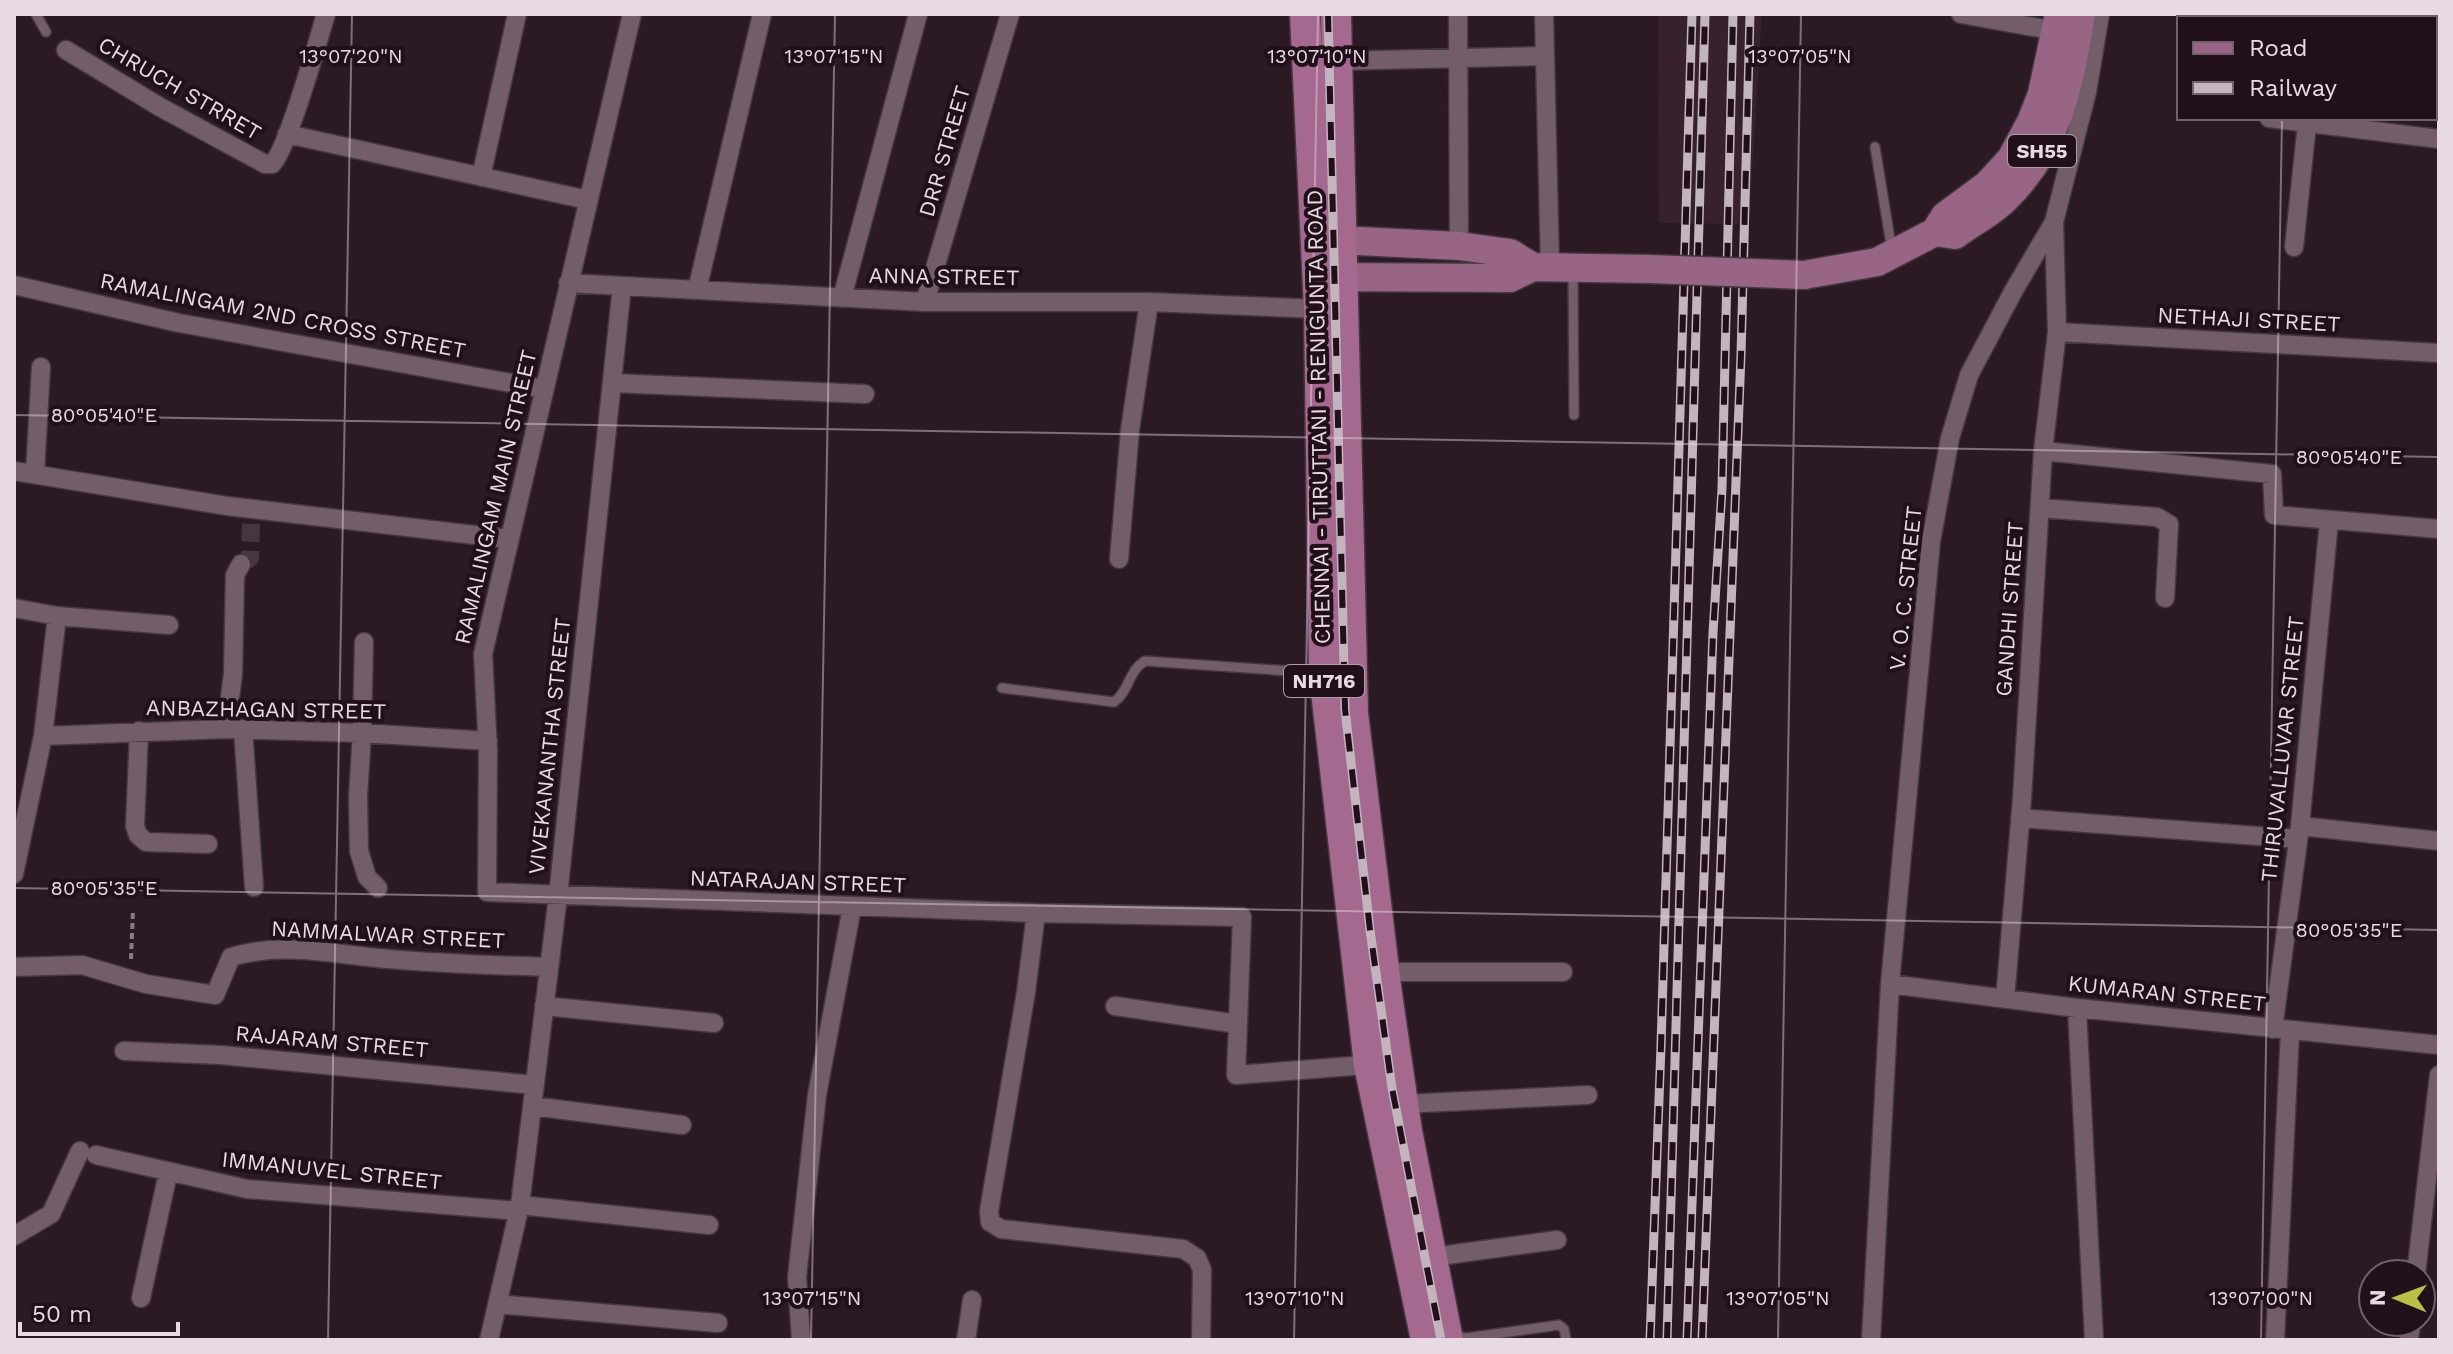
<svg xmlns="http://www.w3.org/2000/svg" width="2453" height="1354" font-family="'Work Sans',sans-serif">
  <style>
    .built { fill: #38212f }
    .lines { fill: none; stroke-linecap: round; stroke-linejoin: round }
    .minor-tunnel { stroke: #473640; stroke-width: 18; stroke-dasharray: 18 9; stroke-linecap: butt }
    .service-casing { stroke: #453740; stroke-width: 12 }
    .minor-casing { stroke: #453740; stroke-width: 21 }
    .primary-casing { stroke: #453740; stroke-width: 31 }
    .trunk-casing { stroke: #453740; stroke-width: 33 }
    .path { stroke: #8a7b84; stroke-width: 4; stroke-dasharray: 6 4; stroke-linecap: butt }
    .service { stroke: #725d69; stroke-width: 9 }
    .minor { stroke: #725d69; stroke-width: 18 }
    .primary { stroke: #986585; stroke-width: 28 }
    .trunk { stroke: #a5688e; stroke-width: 30 }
    .rail-casing { stroke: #c3b5be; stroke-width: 9 }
    .rail { stroke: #21101a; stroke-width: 6; stroke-dasharray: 18; stroke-linecap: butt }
    .primary-bridge-casing { stroke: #453740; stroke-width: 31; stroke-linecap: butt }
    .primary-bridge { stroke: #986585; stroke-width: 28 }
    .ticks { fill: none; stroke: #e7dae2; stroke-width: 2; stroke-opacity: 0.45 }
    .labels { text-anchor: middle; stroke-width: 8; stroke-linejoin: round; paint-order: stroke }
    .shield { fill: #21101a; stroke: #ac9da6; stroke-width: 2 }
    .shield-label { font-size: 20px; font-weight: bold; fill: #e7dae2 }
    .street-label { font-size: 22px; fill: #e7dae2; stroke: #21101a }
    .ticks-label { font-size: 20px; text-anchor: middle; fill: #e7dae2; stroke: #21101a; stroke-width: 8; stroke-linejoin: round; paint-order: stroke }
  </style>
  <rect width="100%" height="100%" fill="#2b1924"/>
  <path class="built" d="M1658,14H1762L1749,224L1659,223Z"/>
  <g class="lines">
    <path class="minor-tunnel" d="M241,564L250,558L251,521"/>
    <defs>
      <path id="service" d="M36,14L46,32
        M1875,147L1892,251
        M1573,271L1574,415
        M1002,688L1114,702C1129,692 1128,671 1145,661L1319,673
        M1454,1335L1466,1338L1559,1325L1564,1329L1566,1340"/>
      <path id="minor" d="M632,14L483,654L488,751L487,892L1036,913L1242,917L1236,1075L1378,1064
        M1458,14L1459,246
        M1544,14L1550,267
        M1961,14L2056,31
        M2192,18V14
        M66,50L160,107L265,164H272C287,151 318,40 326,14
        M2435,56L2439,57
        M1336,61L1545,56
        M2269,118L2439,139
        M287,134L588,200
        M481,177L517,14
        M2294,247L2307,124
        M568,283L925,302H1149L1319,309
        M14,285L179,323L544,389
        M697,290L762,14
        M842,298L918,14
        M925,302L1010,14
        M2057,332L2439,353
        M612,383L865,394
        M2043,451L2272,474L2274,515L2439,529
        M14,471L227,506L510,539
        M35,473L41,367
        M2040,508L2157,517L2169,524L2165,598
        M1119,559L1130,430L1149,302
        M14,608L57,616L169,625
        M364,642L362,733L358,796L359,851L367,877L378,888
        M226,729L233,674L235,575L241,564
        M243,729L254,887
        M139,731L135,826L138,835L146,842L208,844
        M43,736L226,729L362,733L488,741
        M2020,818L2298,839
        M2300,826L2439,841
        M14,874L43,736L57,616
        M1036,913L1026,992L989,1211L990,1222L1001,1229L1183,1249L1197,1258L1202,1270L1201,1340
        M14,967L82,965L146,984L215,995L231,957C284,941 336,955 389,959C442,964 496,965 549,967
        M1384,972H1563
        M1890,984L2077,1008L2439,1045
        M2005,999L2022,799L2043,451L2057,332L2054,222L2087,92L2100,14
        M544,1006L714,1023
        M1115,1006L1238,1024
        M2077,1008L2094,1340
        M2273,1029L2300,826L2329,521
        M124,1051L221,1055L535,1085
        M1403,1104L1588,1095
        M532,1106L682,1125
        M96,1155L247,1189L519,1211
        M520,1205L709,1225
        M14,1236L51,1214L80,1151
        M1432,1257L1557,1240
        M2416,1274L2439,1075
        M141,1298L168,1173
        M497,1304L718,1323
        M489,1340L520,1205L558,896L622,286
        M801,1340L797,1277L817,1095L852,907
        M966,1340L972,1300
        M1871,1340L1890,984L1931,541L1950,438L1969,375L2014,290L2054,222
        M2275,1340L2290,1031
        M2409,1340L2411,1322"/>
      <path id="primary" d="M1935,232L1955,235C1971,223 1991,213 2005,199C2059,147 2069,84 2081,14
        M1318,239L1459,246L1510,253L1533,267
        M1804,275L1877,262L1935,232L1945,216L1987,185L2011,159L2031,122L2042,94L2059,14
        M1321,277L1510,278L1533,267L1650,269"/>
      <path id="trunk" d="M1305,14L1319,309L1324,674L1369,1065L1426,1340
        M1336,14L1353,713L1387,994L1407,1131L1448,1340"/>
    </defs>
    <use href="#service" class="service-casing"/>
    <use href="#minor" class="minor-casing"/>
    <use href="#primary" class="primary-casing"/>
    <use href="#trunk" class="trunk-casing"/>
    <path class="path" d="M131,959L133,910"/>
    <use href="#service" class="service"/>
    <use href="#minor" class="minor"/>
    <use href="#primary" class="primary"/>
    <use href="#trunk" class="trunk"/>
    <defs>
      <path id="rail" d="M1328,14L1345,709L1370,930L1392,1088L1441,1340
        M1650,1340L1661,1046L1692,14
        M1667,1340L1705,14
        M1687,1340L1713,633L1722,489L1733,14
        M1702,1340L1741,355L1750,14"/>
    </defs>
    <use href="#rail" class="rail-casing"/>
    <use href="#rail" class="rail"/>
    <defs>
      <path id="primary-bridge" d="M1650,269L1804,275"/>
    </defs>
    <use href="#primary-bridge" class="primary-bridge-casing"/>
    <use href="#primary-bridge" class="primary-bridge"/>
  </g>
  <path class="ticks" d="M2284,18V14M14,415L2439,457M14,888L2439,930M328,1340L352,14M811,1340L835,14M1294,1340L1318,14M1778,1340L1801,14M2261,1340L2282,118"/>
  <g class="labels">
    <g class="shield">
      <rect x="2008" y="135" width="68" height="32" rx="6"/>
      <rect x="1284" y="665" width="80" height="32" rx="6"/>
    </g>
    <g class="shield-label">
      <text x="2042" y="158">SH55</text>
      <text x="1324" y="688">NH716</text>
    </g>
    <g class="street-label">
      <text transform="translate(180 88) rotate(30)" y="8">CHRUCH STRRET</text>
      <text transform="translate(944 151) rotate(-74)" y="8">DRR STREET</text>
      <text transform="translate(944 276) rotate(1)" y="8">ANNA STREET</text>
      <text transform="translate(283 315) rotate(11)" y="8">RAMALINGAM 2ND CROSS STREET</text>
      <text transform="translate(2249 319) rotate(3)" y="8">NETHAJI STREET</text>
      <text transform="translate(1318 417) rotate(-91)" y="8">CHENNAI - TIRUTTANI - RENIGUNTA ROAD</text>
      <text transform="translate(495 497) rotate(-77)" y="8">RAMALINGAM MAIN STREET</text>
      <text transform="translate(1905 588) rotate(-84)" y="8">V. O. C. STREET</text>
      <text transform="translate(2009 609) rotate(-86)" y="8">GANDHI STREET</text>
      <text transform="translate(266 709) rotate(1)" y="8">ANBAZHAGAN STREET</text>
      <text transform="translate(549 746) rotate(-84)" y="8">VIVEKANANTHA STREET</text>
      <text transform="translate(2282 749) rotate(-84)" y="8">THIRUVALLUVAR STREET</text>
      <text transform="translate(798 881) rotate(2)" y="8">NATARAJAN STREET</text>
      <text transform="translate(388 934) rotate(3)" y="8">NAMMALWAR STREET</text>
      <text transform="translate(2167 993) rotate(6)" y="8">KUMARAN STREET</text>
      <text transform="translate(332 1041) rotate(5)" y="8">RAJARAM STREET</text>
      <text transform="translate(332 1170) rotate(6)" y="8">IMMANUVEL STREET</text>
    </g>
  </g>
  <g class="ticks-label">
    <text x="351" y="63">13°07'20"N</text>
    <text x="834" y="63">13°07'15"N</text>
    <text x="1317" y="63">13°07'10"N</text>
    <text x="1800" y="63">13°07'05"N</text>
    <text x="104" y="422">80°05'40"E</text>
    <text x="2349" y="464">80°05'40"E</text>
    <text x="104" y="895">80°05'35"E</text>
    <text x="2349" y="937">80°05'35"E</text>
    <text x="812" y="1305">13°07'15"N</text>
    <text x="1295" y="1305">13°07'10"N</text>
    <text x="1778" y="1305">13°07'05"N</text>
    <text x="2261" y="1305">13°07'00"N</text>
  </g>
  <rect width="2453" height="1354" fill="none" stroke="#e7dae2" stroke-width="32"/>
  <rect x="2177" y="16" width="260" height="104" fill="#21101a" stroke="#70616a" stroke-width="2"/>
  <rect x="2193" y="42" width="40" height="12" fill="#986585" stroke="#70616a" stroke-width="2"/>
  <text x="2249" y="56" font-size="24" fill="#e7dae2">Road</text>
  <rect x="2193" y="82" width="40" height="12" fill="#c3b5be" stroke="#70616a" stroke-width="2"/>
  <text x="2249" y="96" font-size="24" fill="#e7dae2">Railway</text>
  <g transform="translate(2397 1298) rotate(271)"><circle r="38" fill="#21101a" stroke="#70616a" stroke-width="2"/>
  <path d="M0-6L14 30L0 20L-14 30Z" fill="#b9c046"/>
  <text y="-12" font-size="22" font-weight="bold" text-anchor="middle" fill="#e7dae2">N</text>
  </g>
  <path d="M20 1322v12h158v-12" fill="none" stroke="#e7dae2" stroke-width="4"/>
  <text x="32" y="1322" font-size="24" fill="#e7dae2" stroke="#21101a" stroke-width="6" paint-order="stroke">50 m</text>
</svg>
